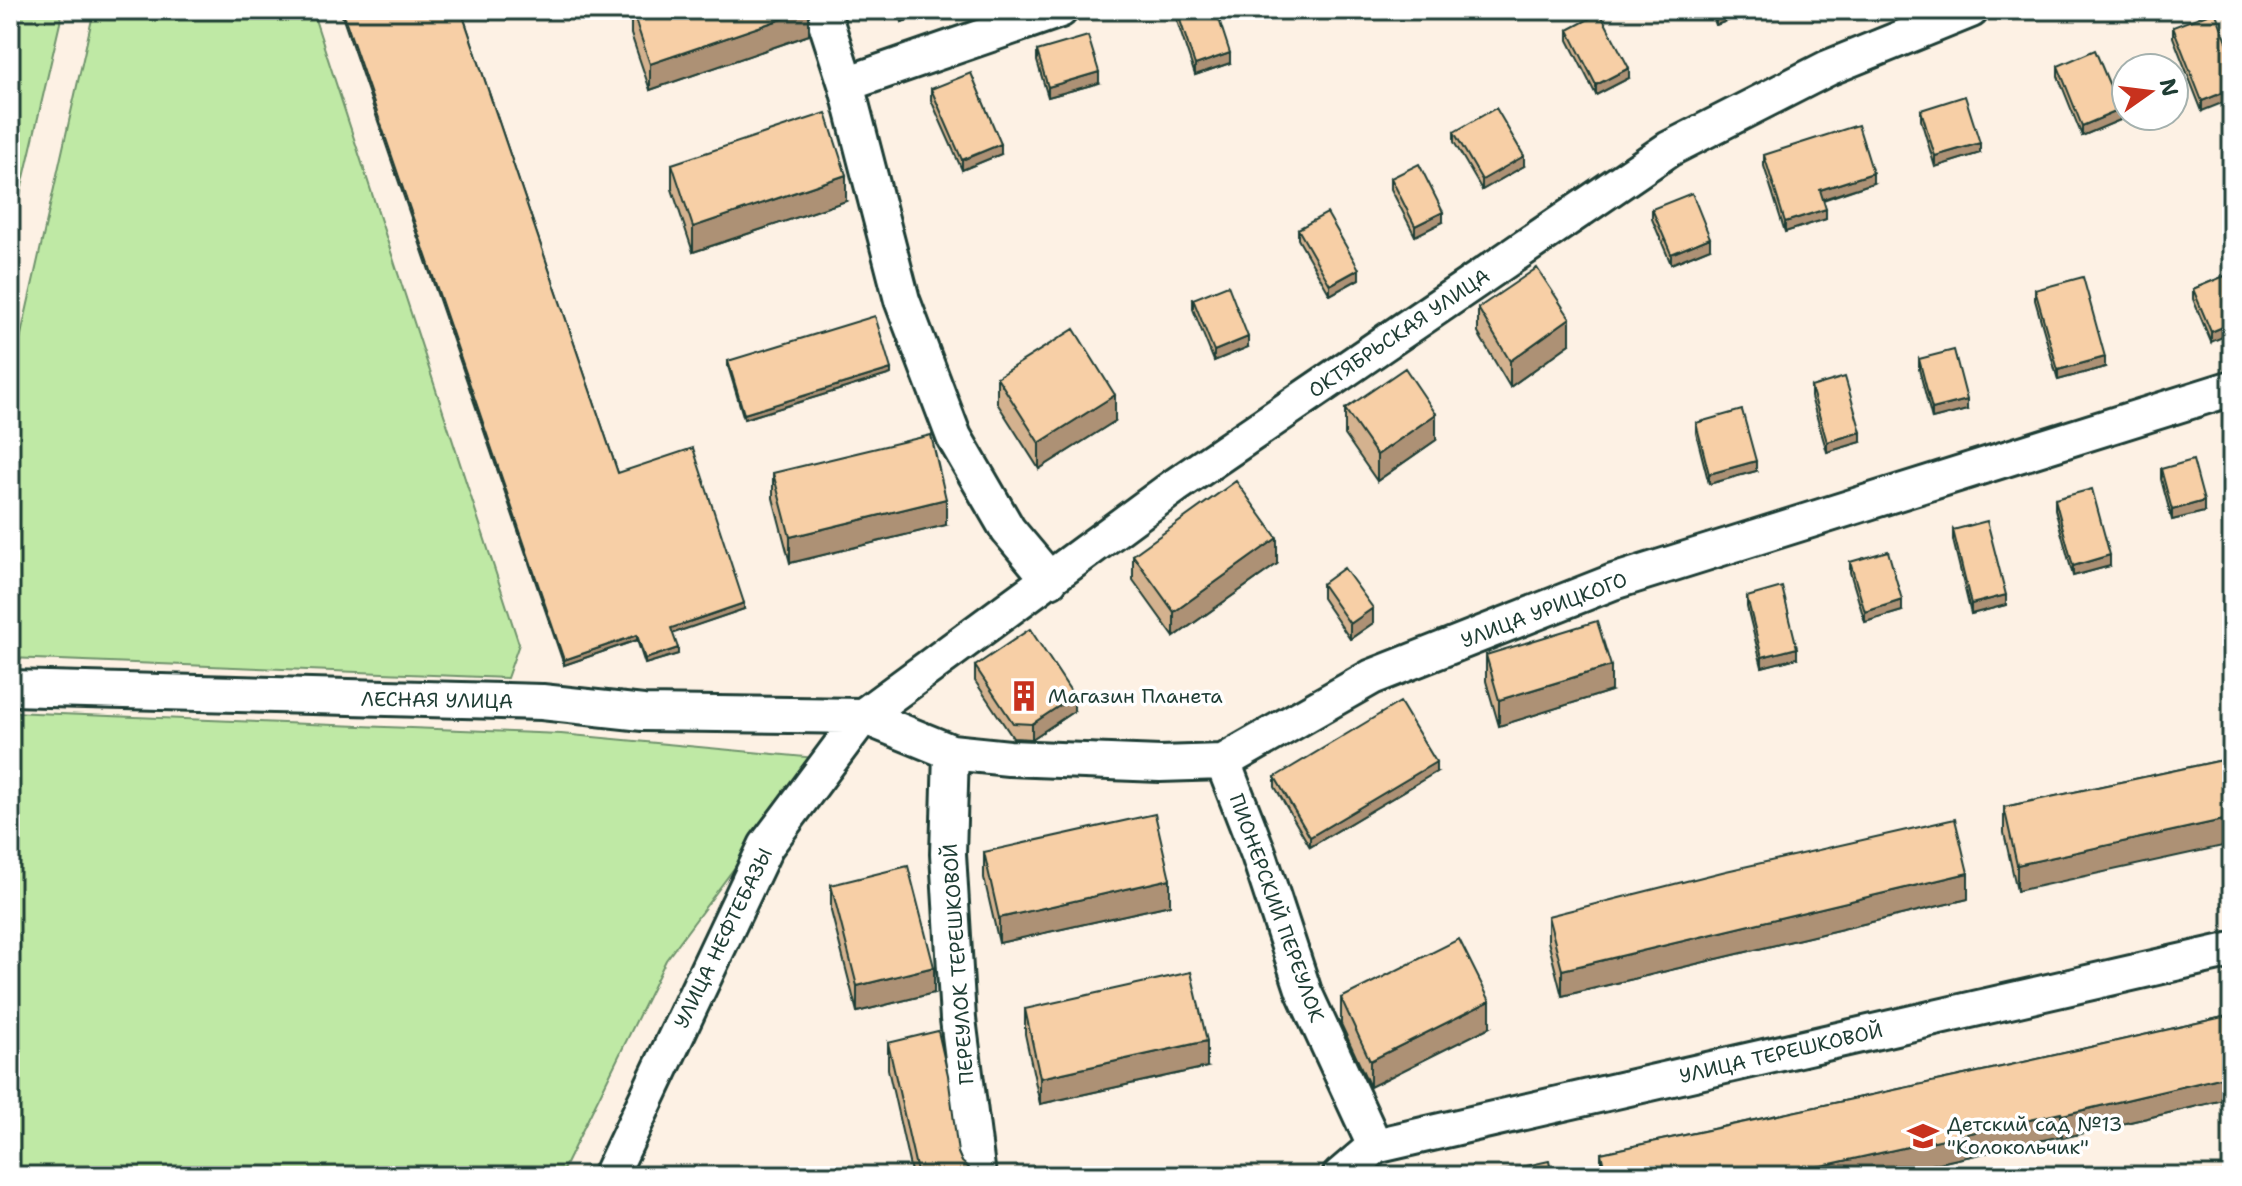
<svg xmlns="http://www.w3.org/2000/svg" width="2242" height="1186" font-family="'Shantell Sans',sans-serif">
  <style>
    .green { fill: #bfe9a5; stroke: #6f936c; stroke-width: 2 }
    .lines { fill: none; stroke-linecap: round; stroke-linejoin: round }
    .street-casing { stroke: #1f3d34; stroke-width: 40 }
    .street { stroke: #fff; stroke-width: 34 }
    .wall { fill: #d4b28f; stroke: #1f3d34; stroke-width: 2 }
    .shaded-wall { fill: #ad9174; stroke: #1f3d34; stroke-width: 2 }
    .building { fill: #f7cfa6; stroke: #1f3d34; stroke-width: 2 }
    .labels { text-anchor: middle; stroke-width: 7; stroke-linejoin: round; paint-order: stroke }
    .street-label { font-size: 20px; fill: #1f3d34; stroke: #fff }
    .poi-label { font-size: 20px; fill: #1f3d34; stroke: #fff; text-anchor: start }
  </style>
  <rect width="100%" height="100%" fill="#fdf1e4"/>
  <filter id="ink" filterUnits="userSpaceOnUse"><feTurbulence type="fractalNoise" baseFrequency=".0125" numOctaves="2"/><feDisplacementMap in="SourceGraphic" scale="16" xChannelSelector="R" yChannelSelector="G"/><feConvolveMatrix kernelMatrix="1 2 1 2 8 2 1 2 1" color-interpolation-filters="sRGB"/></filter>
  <g filter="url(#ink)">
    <path class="green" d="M10,10H63L10,238Z
      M94,10H312L519,644L507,678L10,658V384Z
      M10,712L561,734L816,758L666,960L562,1172L555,1176H10Z"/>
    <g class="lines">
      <defs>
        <path id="street" d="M822,10L846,84L902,300L954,437L1008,530L1050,580
          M846,84L1060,10
          M10,688L542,702L643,713L863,716L951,752L1009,758L1160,764L1223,762L1372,677L1613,582L2232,388
          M951,752L948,854L958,1019L978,1176
          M1223,762L1259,855L1304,992L1375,1146L1359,1161
          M610,1176L766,846L863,716L1175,486L1669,149L1828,68L1971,10
          M1340,1176L1375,1146L2232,950"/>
      </defs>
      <use href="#street" class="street-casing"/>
      <use href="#street" class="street"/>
    </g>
    <path class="wall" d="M340,10H461L618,473L744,609L672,633L678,654L645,664L637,640L564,665Z
      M631,10L809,35L650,90L631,34Z
      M898,10H933L902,22Z
      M1710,10H1751V12L1716,25Z
      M1177,11L1230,63L1195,75L1177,21Z
      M2173,27L2232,55L2202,111L2173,37Z
      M1568,30L1629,78L1596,95L1568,40Z
      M1037,51L1099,83L1048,97L1037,61Z
      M2058,66L2120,120L2082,136L2058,76Z
      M931,89L1001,154L962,170L931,100Z
      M1921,110L1980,153L1935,167L1921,120Z
      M1454,132L1524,166L1482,190L1454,142Z
      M1764,155L1873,183L1823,200L1826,219L1785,232L1764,166Z
      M672,164L846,201L693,252L672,189Z
      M1391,178L1443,222L1415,236L1391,189Z
      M1652,209L1710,248L1671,264L1652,219Z
      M1298,229L1359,279L1330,295L1298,239Z
      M2232,273L2211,342L2193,299V289Z
      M2035,290L2105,367L2058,380L2035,300Z
      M1193,299L1248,347L1214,361L1193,309Z
      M1478,308L1570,344L1510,387L1478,333Z
      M1919,359L1967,410L1932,419L1919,369Z
      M728,361L891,374L744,419L728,366Z
      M997,377L1115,421L1039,469L997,403Z
      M1811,387L1861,442L1827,452L1811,397Z
      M1345,409L1436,440L1377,481L1345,435Z
      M1696,423L1756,471L1709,484L1696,433Z
      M2161,469L2204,512L2172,520L2161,479Z
      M773,473L946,525L790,563L773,498Z
      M2055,499L2110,566L2073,576L2055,509Z
      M1953,530L2006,605L1971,614L1953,540Z
      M1133,555L1277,564L1174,637L1133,580Z
      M1850,562L1902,611L1865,622L1850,572Z
      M1322,584L1373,623L1350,639L1322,598Z
      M1747,597L1797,658L1762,667L1747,607Z
      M1486,655L1611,691L1499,726L1486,681Z
      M975,666L1074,711L1032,739L1013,738L975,681Z
      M2232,758L2017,891L2004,833V807Z
      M1436,772L1310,847L1275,787V777Z
      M984,852L1170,905L999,943L984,878Z
      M831,885L934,993L857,1012L831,911Z
      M1968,899L1562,996L1548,941V916Z
      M1341,998L1490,1027L1370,1087L1341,1024Z
      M1025,1009L1207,1067L1040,1104L1025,1034Z
      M2232,1015V1098L2062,1138L2061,1136L1881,1176H1601V1153L2006,1066Z
      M888,1043L958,1153L962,1162L971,1176H912L888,1069Z"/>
    <path class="shaded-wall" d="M809,10V35L650,90V64Z
      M906,10H933L902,22V11Z
      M1328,10H1350L1328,18Z
      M1729,10H1751V12L1716,25V15Z
      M1230,53V63L1195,75V65Z
      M1629,68V78L1596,95V85Z
      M1099,72V83L1048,97V87Z
      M2232,89V99L2202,111V101Z
      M2120,110V120L2082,136V126Z
      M1980,143V153L1935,167V156Z
      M1001,144V154L962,170V160Z
      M1524,156V166L1482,190V180Z
      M1873,173V183L1820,200V190Z
      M846,175V201L693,252V227Z
      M1826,209V219L1785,232V222Z
      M1443,212V222L1415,236V226Z
      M1710,238V248L1671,264V254Z
      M1359,269V279L1330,295V285Z
      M1570,318V344L1510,387V361Z
      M2232,323V333L2211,342V332Z
      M1248,337V347L1214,361V351Z
      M2105,357V367L2058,380V370Z
      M891,369V374L744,419V414Z
      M1115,395V421L1039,469V443Z
      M1967,400V410L1932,419V409Z
      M1436,414V440L1377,481V455Z
      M1861,432V442L1827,452V442Z
      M1756,461V471L1709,484V474Z
      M946,499V525L790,563V537Z
      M2204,501V512L2172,520V510Z
      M1277,538V564L1174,637V612Z
      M2110,555V566L2073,576V566Z
      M2006,595V605L1971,614V604Z
      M1902,600V611L1865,622V612Z
      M744,603V609L671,634V628Z
      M1373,608V623L1350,639V624Z
      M637,635V640L564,665V660Z
      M678,648V654L645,664V659Z
      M1797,648V658L1762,667V657Z
      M1611,666V691L1499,726V700Z
      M1074,696V711L1032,739V724Z
      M1436,762V772L1310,847V837Z
      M2232,818V844L2017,891V865Z
      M1968,873V899L1562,996V970Z
      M1170,879V905L999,943V918Z
      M934,967V993L857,1012V986Z
      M1490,1001V1027L1370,1087V1061Z
      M1207,1041V1067L1040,1104V1078Z
      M2232,1075V1098L2062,1138V1115Z
      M2061,1113V1136L1881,1176H1776Z"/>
    <path class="building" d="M342,10H461L618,473L693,448L744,603L671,628L678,648L645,659L637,635L564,660Z
      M632,10H808L650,64Z
      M1180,10H1216L1230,53L1195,65L1177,11Z
      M1714,10H1729L1716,15Z
      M2215,11L2232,55V89L2202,101L2173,27Z
      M1600,13L1629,68L1596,85L1568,30Z
      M1088,36L1099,72L1048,87L1037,51Z
      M2095,50L2120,110L2082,126L2058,66Z
      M971,73L1001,144L962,160L931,89Z
      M1965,96L1980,143L1935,156L1921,110Z
      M1496,108L1524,156L1482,180L1454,132Z
      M826,113L846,175L693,227L672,164Z
      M1858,125L1873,173L1820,190L1826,209L1785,222L1764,155Z
      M1419,164L1443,212L1415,226L1391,178Z
      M1692,193L1710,238L1671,254L1652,209Z
      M1327,213L1359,269L1330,285L1298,229Z
      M1537,268L1570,318L1510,361L1478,308Z
      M2232,273V323L2211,332L2193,289Z
      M2083,277L2105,357L2058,370L2035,290Z
      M1228,285L1248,337L1214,351L1193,299Z
      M875,316L891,369L744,414L728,361Z
      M1074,329L1115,395L1039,443L997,377Z
      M1954,350L1967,400L1932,409L1919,359Z
      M1405,368L1436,414L1377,455L1345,409Z
      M1845,377L1861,432L1827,442L1811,387Z
      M1742,410L1756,461L1709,474L1696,423Z
      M931,435L946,499L790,537L773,473Z
      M2193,460L2204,501L2172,510L2161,469Z
      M1236,481L1277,538L1174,612L1133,555Z
      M2092,489L2110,555L2073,566L2055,499Z
      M1987,521L2006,595L1971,604L1953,530Z
      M1888,551L1902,600L1865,612L1850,562Z
      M1344,568L1373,608L1350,624L1322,584Z
      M1782,587L1797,648L1762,657L1747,597Z
      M1597,621L1611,666L1499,700L1486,655Z
      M1030,629L1074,696L1032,724L1013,723L975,666Z
      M1400,702L1436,762L1310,837L1275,777Z
      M2232,758V818L2017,865L2004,807Z
      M1155,814L1170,879L999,918L984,852Z
      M1955,819L1968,873L1562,970L1548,916L1726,871Z
      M908,866L934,967L857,986L831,885Z
      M1459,939L1490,1001L1370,1061L1341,998Z
      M1191,972L1207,1041L1040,1078L1025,1009Z
      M2232,1015V1075L2062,1115L2061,1113L1776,1176H1606L1601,1153L2006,1066Z
      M938,1031L948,1075L958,1153L962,1162L969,1168L971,1176H918L888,1043Z
      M1549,1161L1552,1176H1481Z"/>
  </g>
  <defs>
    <symbol id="building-bare" viewBox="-9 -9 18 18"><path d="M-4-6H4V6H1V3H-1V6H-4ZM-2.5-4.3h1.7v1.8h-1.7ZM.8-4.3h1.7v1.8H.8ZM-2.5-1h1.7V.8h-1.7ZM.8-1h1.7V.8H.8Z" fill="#c8321e" stroke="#fff" stroke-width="2.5" paint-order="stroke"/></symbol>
    <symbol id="school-bare" viewBox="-9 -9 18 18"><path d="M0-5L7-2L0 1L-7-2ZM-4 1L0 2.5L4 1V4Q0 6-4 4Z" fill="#c8321e" stroke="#fff" stroke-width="2.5" paint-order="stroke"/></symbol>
  </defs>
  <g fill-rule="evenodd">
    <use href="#building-bare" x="1002" y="674" width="44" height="44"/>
    <use href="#school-bare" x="1901" y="1114" width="44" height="44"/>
  </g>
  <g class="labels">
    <g class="street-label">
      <text transform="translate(1399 333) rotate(-34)" y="7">ОКТЯБРЬСКАЯ УЛИЦА</text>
      <text transform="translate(1544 610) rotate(-21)" y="7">УЛИЦА УРИЦКОГО</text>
      <text transform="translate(437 700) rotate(1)" y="7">ЛЕСНАЯ УЛИЦА</text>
      <text transform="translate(1277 908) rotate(70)" y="7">ПИОНЕРСКИЙ ПЕРЕУЛОК</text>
      <text transform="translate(723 938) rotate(-64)" y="7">УЛИЦА НЕФТЕБАЗЫ</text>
      <text transform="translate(958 964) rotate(-94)" y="7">ПЕРЕУЛОК ТЕРЕШКОВОЙ</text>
      <text transform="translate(1781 1053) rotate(-13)" y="7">УЛИЦА ТЕРЕШКОВОЙ</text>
    </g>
    <g class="poi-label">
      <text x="1048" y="703">Магазин Планета</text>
      <text x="1947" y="1131">Детский сад №13<tspan x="1947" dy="23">"Колокольчик"</tspan></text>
    </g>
  </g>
  <rect width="2242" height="1186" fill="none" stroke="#fff" stroke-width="40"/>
  <rect x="20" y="20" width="2202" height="1146" fill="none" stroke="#1f3d34" stroke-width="3" filter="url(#ink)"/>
  <g transform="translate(2150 92) rotate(76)"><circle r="38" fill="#ffffff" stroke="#a5b1ae" stroke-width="2"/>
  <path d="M0-6L14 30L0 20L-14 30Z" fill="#c8321e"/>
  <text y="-12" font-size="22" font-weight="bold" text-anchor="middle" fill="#1f3d34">N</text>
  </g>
</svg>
